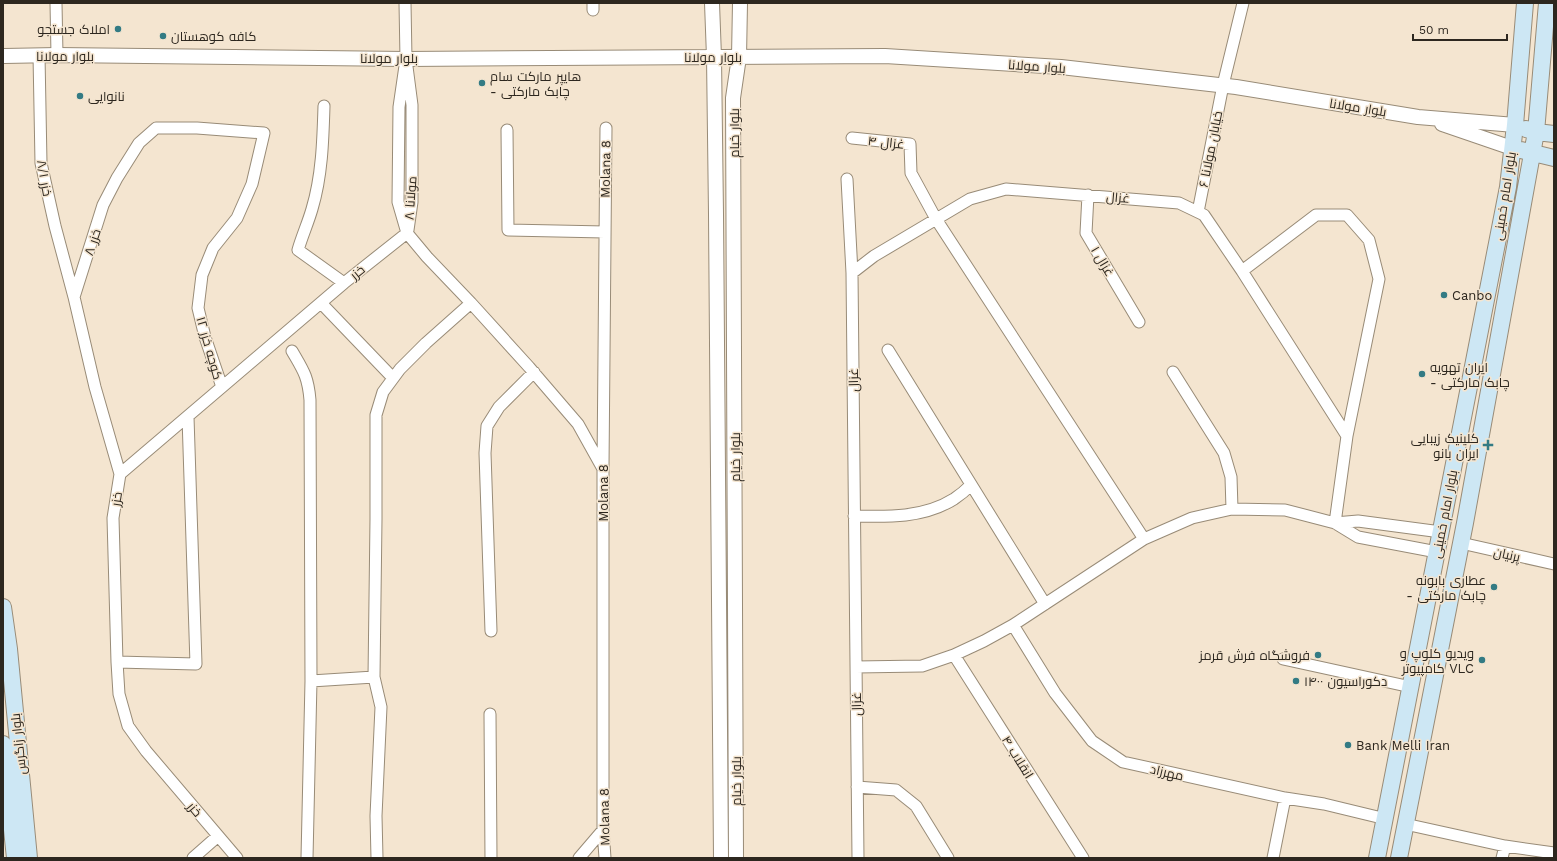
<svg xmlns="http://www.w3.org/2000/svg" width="1557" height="861" font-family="'Work Sans',Cairo,sans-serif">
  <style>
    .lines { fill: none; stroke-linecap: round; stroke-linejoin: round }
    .minor-casing { stroke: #988b77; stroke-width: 13 }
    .tertiary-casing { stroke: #988b77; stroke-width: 16 }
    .secondary-casing { stroke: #988b77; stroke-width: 18 }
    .minor { stroke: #fff; stroke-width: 11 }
    .tertiary { stroke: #fff; stroke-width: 14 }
    .secondary { stroke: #cde7f4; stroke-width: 16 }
    .poi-dot { fill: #337b84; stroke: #f4e5d0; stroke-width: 1.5 }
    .labels { text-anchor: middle; stroke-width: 3; stroke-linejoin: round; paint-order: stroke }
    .poi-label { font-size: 13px; fill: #2d271f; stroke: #f4e5d0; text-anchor: start }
    .street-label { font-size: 13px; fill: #2d271f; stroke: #f4e5d0 }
  </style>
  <rect width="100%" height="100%" fill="#f4e5d0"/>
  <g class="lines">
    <defs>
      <path id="minor" d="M56,3L57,55
        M405,3L406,59L412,105V202L408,230
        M593,10V3
        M39,55L41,163L55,226L74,297
        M406,59L399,107L398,202L407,233L427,257L471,303L529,367L578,424L602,467
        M324,106C323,140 322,176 312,209C308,223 302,236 298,250L344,283
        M507,130L508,230L605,232
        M852,138L910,144L911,173L936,219L1144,539
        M847,179L852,273
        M1088,195L1086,233L1139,322
        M1198,212L1223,85L1243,3
        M1242,271L1316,215H1347L1369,240L1379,279L1347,436L1335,523
        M321,303L393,378
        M888,350L1045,604
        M292,351C303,370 308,376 310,400L311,681
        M1173,372L1224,453L1231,477L1232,509
        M120,474L95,387L74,297L103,205L117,178L139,143L156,128H197L264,133L252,184L237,218L213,248L202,275L198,308L205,337L222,387
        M854,516C888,517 924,518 954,499C960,495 966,490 971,485
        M1335,523L1358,521L1441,532
        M1461,543L1554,564
        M1013,625L1055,693L1092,741L1123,762L1285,798L1324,804L1386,819
        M491,631L485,453L487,426L499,407L534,372
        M954,655L1083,858
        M1283,659L1411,687
        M117,662L196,664L188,417
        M856,667L922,666L954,655L984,641L1013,625L1144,539L1192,518L1232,509L1285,510L1335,523L1358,537L1437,552
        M490,714L491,858
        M857,787L896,790L916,806L948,858
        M1405,824L1505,846L1554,853
        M193,858L218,836
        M237,858L146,751L128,726L119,694L117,662L113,518L120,474L344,283L407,233
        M307,858L311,681L374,677
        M377,858L376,816L381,707L374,677L376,519V415L383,392L400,369L426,343L471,303
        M579,858L603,830
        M605,858L603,830V467L606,128
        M858,858L852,273L874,256L970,199L1006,189L1179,203L1204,215L1242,271L1347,436
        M1273,858L1285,798
        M1502,858L1505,846"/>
      <path id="tertiary" d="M712,3L714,57L716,214L721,858
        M4,56L57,55L406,59L885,56L1061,67L1236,87L1418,117L1515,125
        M1442,124L1512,148
        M736,858L733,98L739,57L740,3"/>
      <path id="secondary" d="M1526,129L1536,132L1554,134
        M1521,150L1554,158
        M3,607L9,649L29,858
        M3,744L15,858
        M1377,858L1508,187L1515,125L1525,3
        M1399,858L1465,523L1536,132L1547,3"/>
    </defs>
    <use href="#minor" class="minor-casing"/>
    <use href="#tertiary" class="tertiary-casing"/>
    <use href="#secondary" class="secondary-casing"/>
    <use href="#minor" class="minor"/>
    <use href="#tertiary" class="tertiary"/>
    <use href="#secondary" class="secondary"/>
  </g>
  <g class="poi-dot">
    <circle cx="118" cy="29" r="4"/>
    <circle cx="163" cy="36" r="4"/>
    <circle cx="482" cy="83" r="4"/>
    <circle cx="80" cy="96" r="4"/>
    <circle cx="1444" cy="295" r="4"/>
    <circle cx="1422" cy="374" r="4"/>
    <path d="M1486 439h4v4h4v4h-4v4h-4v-4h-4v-4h4z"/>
    <circle cx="1494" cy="587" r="4"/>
    <circle cx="1318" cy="655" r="4"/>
    <circle cx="1482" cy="660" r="4"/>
    <circle cx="1296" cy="681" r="4"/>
    <circle cx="1348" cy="745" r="4"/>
  </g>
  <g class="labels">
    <g class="poi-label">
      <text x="110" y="34" text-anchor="end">املاک جستجو</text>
      <text x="171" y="41">کافه کوهستان</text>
      <text x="490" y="81">هایپر مارکت سام<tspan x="490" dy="15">- چابک مارکتی</tspan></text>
      <text x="88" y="101">نانوایی</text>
      <text x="1452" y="300">Canbo</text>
      <text x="1430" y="372">ایران تهویه<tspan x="1430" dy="15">- چابک مارکتی</tspan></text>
      <text x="1479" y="443" text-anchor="end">کلینیک زیبایی<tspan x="1479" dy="15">ایران بانو</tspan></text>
      <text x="1486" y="585" text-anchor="end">عطاری بابونه<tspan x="1486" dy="15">- چابک مارکتی</tspan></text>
      <text x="1474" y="658" text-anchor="end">ویدیو کلوپ و<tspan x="1474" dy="15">کامپیوتر VLC</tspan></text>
      <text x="1310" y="660" text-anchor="end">فروشگاه فرش قرمز</text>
      <text x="1304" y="686">دکوراسیون ۱۴۰۰</text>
      <text x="1356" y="750">Bank Melli Iran</text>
    </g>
    <g class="street-label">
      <text x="65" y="61">بلوار مولانا</text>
      <text x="713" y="62">بلوار مولانا</text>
      <text x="389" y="63">بلوار مولانا</text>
      <text transform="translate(1037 66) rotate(4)" y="5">بلوار مولانا</text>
      <text transform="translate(1358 107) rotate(9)" y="5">بلوار مولانا</text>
      <text transform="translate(734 133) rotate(-90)" y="5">بلوار خیام</text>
      <text transform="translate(886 142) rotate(6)" y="5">غزال ۴</text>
      <text transform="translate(1210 149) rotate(-79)" y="5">خیابان مولانا ۶</text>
      <text transform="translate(605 169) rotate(-89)" y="5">Molana 8</text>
      <text transform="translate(45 178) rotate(80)" y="5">خزر ۸/۱</text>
      <text transform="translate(1504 196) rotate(-81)" y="5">بلوار امام خمینی</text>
      <text transform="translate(1118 197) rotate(5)" y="5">غزال</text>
      <text transform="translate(410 198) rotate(-86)" y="5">مولانا ۸</text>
      <text transform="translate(92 242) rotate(-72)" y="5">خزر ۸</text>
      <text transform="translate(1103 261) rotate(59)" y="5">غزال ۱</text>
      <text transform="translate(357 272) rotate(-39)" y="5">خزر</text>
      <text transform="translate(210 348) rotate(74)" y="5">کوچه خزر ۱۲</text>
      <text transform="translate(853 380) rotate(-91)" y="5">غزال</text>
      <text transform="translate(735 457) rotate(-90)" y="5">بلوار خیام</text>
      <text transform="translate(603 493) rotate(-90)" y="5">Molana 8</text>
      <text transform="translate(116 499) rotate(-81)" y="5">خزر</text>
      <text transform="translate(1444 514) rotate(-79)" y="5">بلوار امام خمینی</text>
      <text transform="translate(1507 554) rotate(12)" y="5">پرنیان</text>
      <text transform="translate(856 704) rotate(-91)" y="5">غزال</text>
      <text transform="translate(18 744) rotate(-96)" y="5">بلوار زاگرس</text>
      <text transform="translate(1018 757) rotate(58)" y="5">انقلاب ۴</text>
      <text transform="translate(1167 772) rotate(13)" y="5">مهرزاد</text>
      <text transform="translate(736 781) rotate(-90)" y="5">بلوار خیام</text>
      <text transform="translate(195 809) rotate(50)" y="5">خزر</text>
      <text transform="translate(604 817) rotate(-91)" y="5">Molana 8</text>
    </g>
  </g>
  <rect width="1557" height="861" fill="none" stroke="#2d271f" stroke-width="8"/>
  <path d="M1413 34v6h94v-6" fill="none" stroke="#2d271f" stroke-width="2"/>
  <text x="1419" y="34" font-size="12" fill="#2d271f" stroke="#f4e5d0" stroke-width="3" paint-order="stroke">50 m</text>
</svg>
